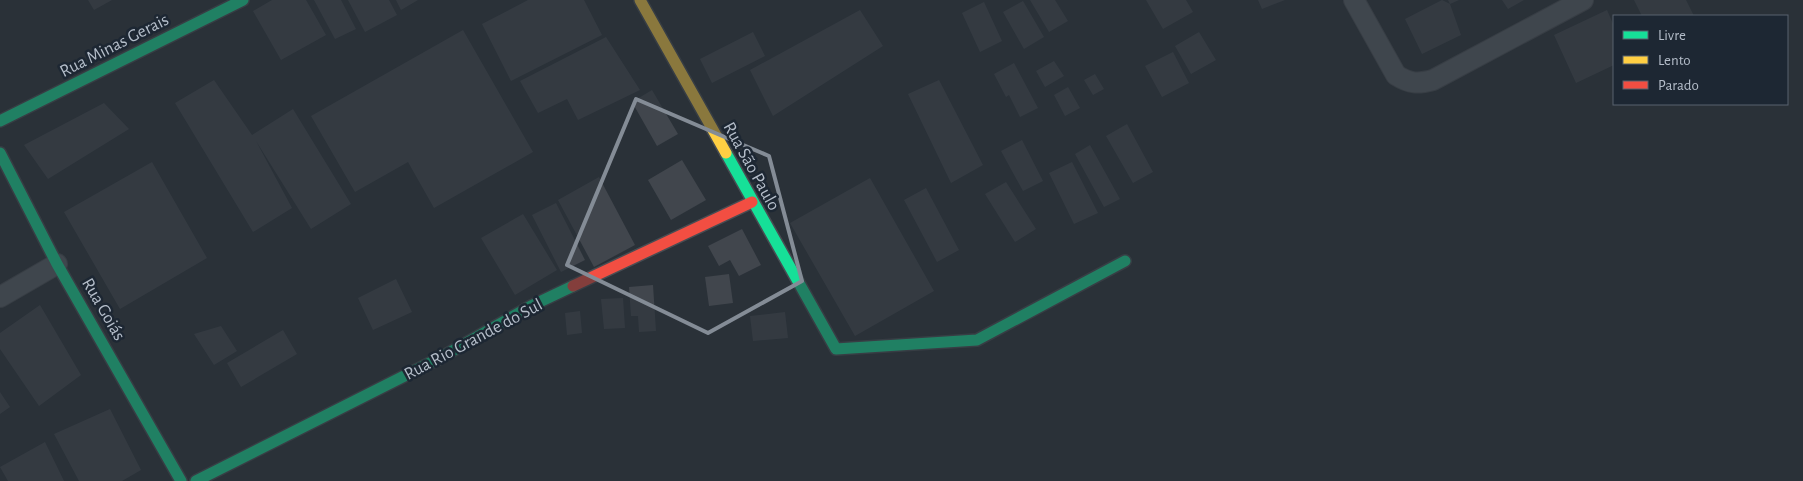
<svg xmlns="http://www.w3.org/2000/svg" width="1803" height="481" font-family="'Alegreya Sans',sans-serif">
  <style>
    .building { fill: #41464d }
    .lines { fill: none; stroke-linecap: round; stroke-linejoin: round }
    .street-casing { stroke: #484d53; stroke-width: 22 }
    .fast-casing { stroke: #484d53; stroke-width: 14 }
    .slow-casing { stroke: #484d53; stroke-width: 14 }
    .jam-casing { stroke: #484d53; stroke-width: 14 }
    .street { stroke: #5a5f66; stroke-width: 20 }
    .fast { stroke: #16e098; stroke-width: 11 }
    .slow { stroke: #ffcf43; stroke-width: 11 }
    .jam { stroke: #f24e42; stroke-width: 11 }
    .marked { fill: none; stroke: #848c96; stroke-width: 4; stroke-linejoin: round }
    .labels { text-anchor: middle; stroke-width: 5; stroke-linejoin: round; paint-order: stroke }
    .street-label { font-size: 18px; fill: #b4bdc9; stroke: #1d2733 }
  </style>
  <rect width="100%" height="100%" fill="#2a3138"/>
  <path class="building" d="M88,0H112L94,10Z
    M272,0H306L326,35L281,60L253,11Z
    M314,0H341L356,29L335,39Z
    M348,0H389L397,15L365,32Z
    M396,0H418L401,10Z
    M528,0H584L602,35L511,81L482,24Z
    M1030,0H1055L1068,21L1049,32Z
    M1146,0H1186L1193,12L1163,29Z
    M1258,0H1285L1262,9Z
    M1442,0L1450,4L1448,0H1459L1450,4L1461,35L1422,54L1405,19Z
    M1502,0H1524L1508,9Z
    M1634,0H1686L1694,16H1642Z
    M1023,1L1044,37L1024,49L1003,12Z
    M984,2L1002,41L980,52L962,13Z
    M860,10L883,46L773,116L750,70Z
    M1607,10L1614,26V65L1576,83L1554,35Z
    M463,30L533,152L434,208L408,162L355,192L311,116Z
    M753,32L765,56L712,83L700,59Z
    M1199,32L1216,60L1191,74L1175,46Z
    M606,37L640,90L578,120L567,99L538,113L520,81Z
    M1173,52L1189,83L1162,97L1145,66Z
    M1054,61L1064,76L1045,87L1036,71Z
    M1014,63L1038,108L1020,117L1009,95L1006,97L994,74Z
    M1095,74L1104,89L1093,95L1084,80Z
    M214,80L252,135L293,109L351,204L311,229L256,141L292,208L253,232L175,103Z
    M939,80L983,165L951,183L908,94Z
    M1068,87L1080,108L1065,116L1054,95Z
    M652,90L678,134L657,146L632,102Z
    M104,103L129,129L48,179L24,145Z
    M1127,124L1153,172L1133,183L1106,136Z
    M1022,140L1043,181L1023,191L1001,151Z
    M1090,145L1120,199L1104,207L1075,154Z
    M682,160L706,200L671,220L648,180Z
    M152,162L207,258L120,309L64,212Z
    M1072,162L1098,213L1074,224L1049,173Z
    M599,177L635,245L594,267L558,200Z
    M870,178L934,291L855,336L790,223Z
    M1006,182L1036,229L1015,242L985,194Z
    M926,188L959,250L937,262L904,200Z
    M556,203L585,260L561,272L532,215Z
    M523,214L557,270L515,295L481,238Z
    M742,229L761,265L739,276L730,260L719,266L708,246Z
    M729,274L733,303L709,306L705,277Z
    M396,279L412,312L373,330L358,298Z
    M653,285L656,331L639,332L638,316H631L629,287Z
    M623,298L625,328L604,329L601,299Z
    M40,305L81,375L39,406L0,349V333Z
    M580,311L582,333L567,335L565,313Z
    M785,312L788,338L753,341L750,316Z
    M221,326L237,351L214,365L194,334Z
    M283,330L297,354L241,387L227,363Z
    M0,392L10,407L0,414Z
    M110,409L141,470L122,481H79L54,434Z
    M45,442L64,481H8L0,467Z"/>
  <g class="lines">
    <defs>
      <path id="street" d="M1354,0L1396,75C1410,84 1418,84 1433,80L1583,0
        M0,297L57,264"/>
      <path id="fast" d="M0,121L243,0
        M0,153L57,264L181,481
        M726,153L836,349L977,340L1125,261
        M196,481L440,358L531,306L573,286"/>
      <path id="slow" d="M640,0L726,153"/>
      <path id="jam" d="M573,286L752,202"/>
    </defs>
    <use href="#street" class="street-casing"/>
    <use href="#fast" class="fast-casing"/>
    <use href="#slow" class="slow-casing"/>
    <use href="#jam" class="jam-casing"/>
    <use href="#street" class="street"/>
    <use href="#fast" class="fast"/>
    <use href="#slow" class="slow"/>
    <use href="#jam" class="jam"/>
  </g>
  <path d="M0 0H1803V481H0ZM636,99L769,156L802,281L708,333L567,265Z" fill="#2a3138" fill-opacity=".55" fill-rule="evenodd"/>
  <path class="marked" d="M636,99L769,156L802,281L708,333L567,265Z"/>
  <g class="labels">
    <g class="street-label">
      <text transform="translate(114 45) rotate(-27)" y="6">Rua Minas Gerais</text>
      <text transform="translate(752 166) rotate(61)" y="6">Rua São Paulo</text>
      <text transform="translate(104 309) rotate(60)" y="6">Rua Goiás</text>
      <text transform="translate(473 339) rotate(-28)" y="6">Rua Rio Grande do Sul</text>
    </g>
  </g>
  <rect x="1613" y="15" width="175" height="90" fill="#1d2733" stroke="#59636f"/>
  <rect x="1623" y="31" width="25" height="8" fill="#16e098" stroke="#59636f"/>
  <text x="1658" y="40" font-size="15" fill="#b4bdc9">Livre</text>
  <rect x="1623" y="56" width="25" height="8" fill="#ffcf43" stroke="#59636f"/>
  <text x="1658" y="65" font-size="15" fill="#b4bdc9">Lento</text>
  <rect x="1623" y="81" width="25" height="8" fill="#f24e42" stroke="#59636f"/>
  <text x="1658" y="90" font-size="15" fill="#b4bdc9">Parado</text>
</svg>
